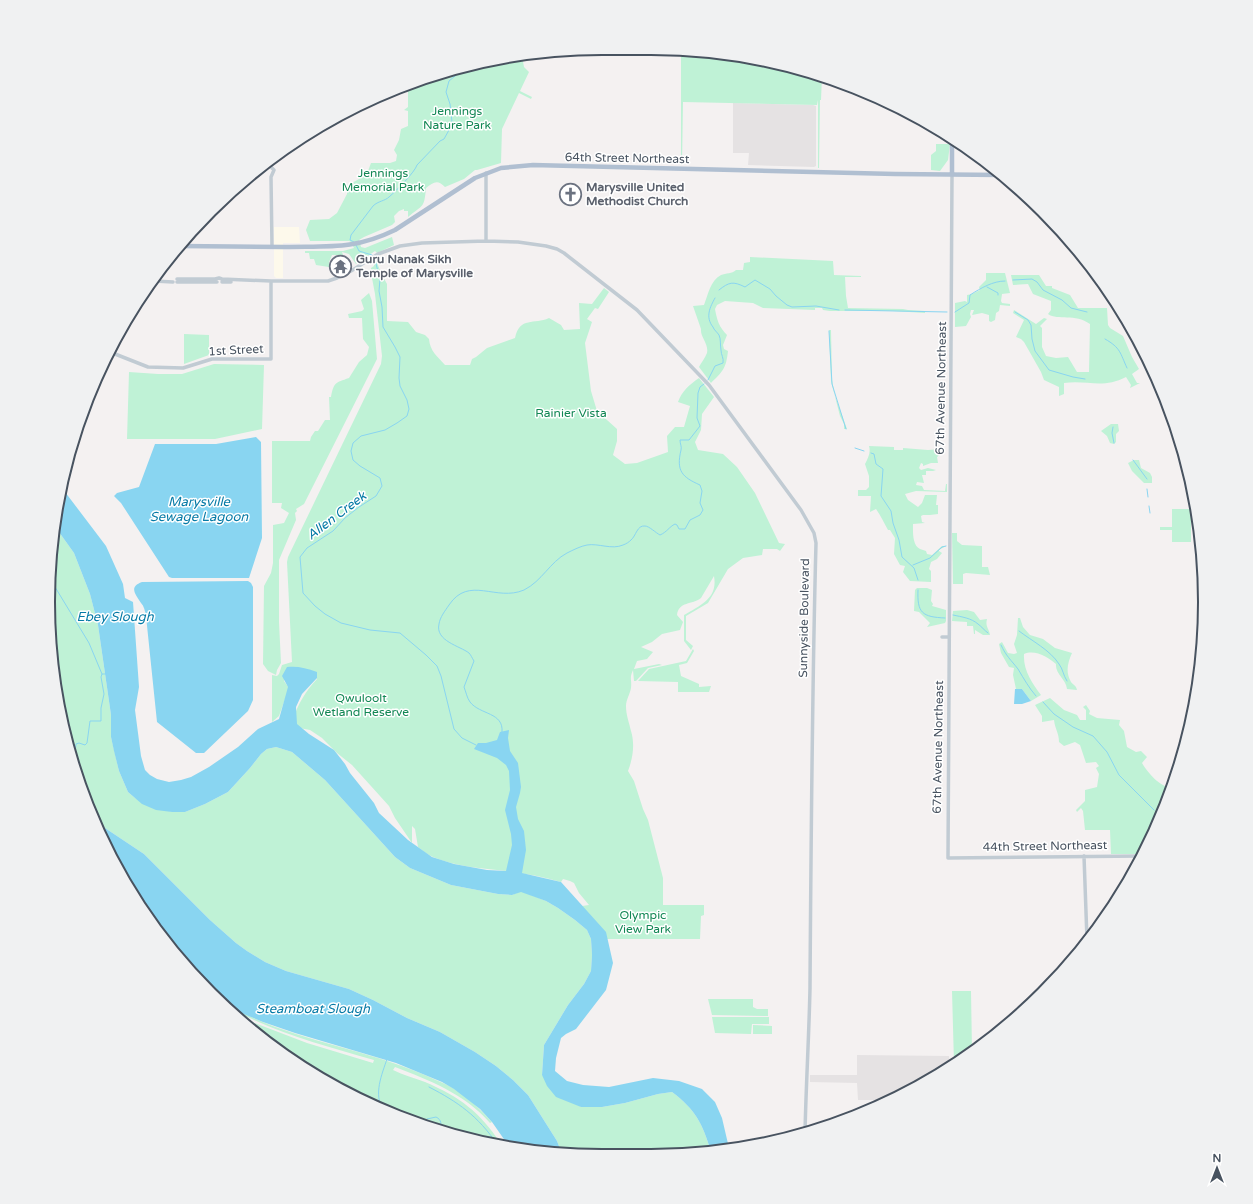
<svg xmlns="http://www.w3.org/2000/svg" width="1253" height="1204" font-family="'Varela Round',sans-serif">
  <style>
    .commercial { fill: #fdf9eb }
    .education { fill: #e5e2e3 }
    .green { fill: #bff2d6 }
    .water { fill: #89d5f1 }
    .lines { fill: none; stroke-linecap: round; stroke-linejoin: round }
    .stream { stroke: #89d5f1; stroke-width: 1 }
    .minor { stroke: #c1cbd3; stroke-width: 3.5 }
    .major { stroke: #b0bfd1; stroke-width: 4.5 }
    .labels { text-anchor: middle; stroke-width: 3; stroke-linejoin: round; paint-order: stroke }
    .park-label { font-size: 12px; fill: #128754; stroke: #fff }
    .street-label { font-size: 12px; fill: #485360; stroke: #fff }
    .worship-label { font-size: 12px; font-weight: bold; fill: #5b616d; stroke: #fff; text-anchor: start }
    .water-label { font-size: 13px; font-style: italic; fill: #057aa6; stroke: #fff }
    .rim { fill: none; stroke: #485360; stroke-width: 2 }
  </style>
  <rect width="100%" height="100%" fill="#f4f1f1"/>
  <path class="commercial" d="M274,227H299L300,243H283V278H276L274,276Z"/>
  <path class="education" d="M733,103L813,105L816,106V166L814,167L748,165L749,153H733Z
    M857,1055L949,1056L950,1066L892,1100H858L857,1083L810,1082V1075H857Z"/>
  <path class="green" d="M681,51L723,53L822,76L821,100H820L819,168H818V100L817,105L683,102L682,165H681Z
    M522,56L524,67L529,72L520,91L532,97L531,99L519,93L502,129L501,163L477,170H475L464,179L445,187C438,179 433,182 426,188C424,208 424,204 408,217V211H404V209L399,211L394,216L395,222L392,225L364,237L359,240L361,247L365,248L392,237L394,245L377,253L375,251L356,264L349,254L342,252L343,255H332L329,262V267L316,265L314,259H310L309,253H305V251H343L354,248L351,242L349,241H310L306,230L310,220L329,219L337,213L347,194V188L350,184L359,179L368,171L371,163H390L396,161L397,155L394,150L399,140L401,129L408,126V111L404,110L408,107V90L404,89L407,85L494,59Z
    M936,144H950L948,160L940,171L931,170V155L936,151Z
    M750,257L833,261L834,275L861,276V277H845L846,296L848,308L903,309L908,310L925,311V313L893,311H830L823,310L822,308H815V310L763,308L753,303L725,301L717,305L715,309C717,320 719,327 727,335L723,345L724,349L728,351C726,369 723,371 711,383L699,367C701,363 705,358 707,353C709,344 700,337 701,329L693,306L704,305C708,295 710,281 721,275C726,273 732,274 736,270H743L744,263L750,262Z
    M376,260L381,273L387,284V321L408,322L416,332L425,335L429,339C430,351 437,356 445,365H470L472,359L476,357L487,348L515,338C520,316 534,325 549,318L561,325L564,330L580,329L579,303L592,304L604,288L609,292L598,309L595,308L587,319L592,322L585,343L591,391L597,411L617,429V441L613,455L625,464L637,463L668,452L667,436L675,427H684L690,406L678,402C682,391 689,385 699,378L714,397L702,414L701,430L695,442L698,450L723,454L737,467L755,493L779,543L785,544L780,551L777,549H763L762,555L743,558L728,569L708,603L686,616V640L693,646L691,650L684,641V615C701,605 718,598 714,576L701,598C692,605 679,601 677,615L683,622L680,630L662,634L652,642L641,647L653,652L647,659L637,661L634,669L659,664L662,665L648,668L636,681H634L633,670C629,679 632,679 631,688C630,694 626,700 626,706C626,715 629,722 631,731C635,744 633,758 628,771L634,781L643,809L648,820L663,878V905H704V915L701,916L700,939H607L582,906L589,905L579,893L574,883L570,881L563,879L561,882C543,877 524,873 506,871C482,868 456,867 433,857C428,855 422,850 418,847L415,829L412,826V843L395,818L389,806L352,765L337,753L322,738L310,730L299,728L293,720C298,703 306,691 317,679L315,673L285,674L284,681L289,688L279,716L272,722V675L277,676L279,674L282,665L292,662L287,562L288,557L381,364L382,356L375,294L372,278L373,273L371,270V268L374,266V261Z
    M986,273H1005L1010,293L1002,294L1001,301L1002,303L1010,304V306L1000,305L999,311L996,313L995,320L991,322L989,321V315L982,313L972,315L974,310H971L970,314L971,317L966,326L955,327V303L965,301L967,302V295L972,294L980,290L979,287L986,280Z
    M1011,275H1039L1046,286H1052V288L1070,295L1078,308H1107L1108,325L1110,328L1123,336L1132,357L1139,369L1132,374L1137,383H1140L1130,388L1131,385L1126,377C1103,389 1088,380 1064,383V394L1059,396V387L1044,380L1041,372L1024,342L1021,339L1016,337L1024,320L1013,313L1014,310L1036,324L1044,318L1047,319L1040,326L1042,328V347L1046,356L1056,358L1068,357L1077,372H1089L1090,324C1075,313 1058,321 1048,314L1051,310V301L1033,294L1028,284L1013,285Z
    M369,293L372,301L377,359L304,504L296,509L297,511L295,513L296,520L279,560V622L281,663L277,670L276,675L268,671L263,664L264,586L271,573L273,563V525L284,523L289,513L281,508L282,503H272V441H310L311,437L315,431H318L325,420H330L329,397H331C334,382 335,383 349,378L359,362L367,355L369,347L363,339L362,318H349L348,314L362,311L364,309L361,300Z
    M829,330H831L832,380L835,396L847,429H844V424L840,416L831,381Z
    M184,334L209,335V355L184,364Z
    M214,364L264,365L262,429L215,439H127L129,372L158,374H182Z
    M1111,424H1118L1119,431L1116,434V442L1114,444L1110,443L1107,436L1101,431Z
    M869,446L894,447V450H903V448L928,450L941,449V454L937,457L938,463H931L923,466V464L921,463L919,468L921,470L928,468L936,470L933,471H926V475H922L924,483L917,482L916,485L922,486L924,490L945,491L946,484H947V492L916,491L905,494L908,500L918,507L922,503L925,495H937L936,505H938V514L930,515H923L921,516L922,522L925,523L913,524C913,531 912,545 920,549C922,550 924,550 926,551L927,554L932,555L942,546H946L939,550V551L942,553L937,559L931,562L929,569L931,571V582L910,581L903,572L905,566L900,565L894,554L895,538L890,530H888C884,523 881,516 876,509L870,512L871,496H858V490H866L869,487V476L865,464C868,458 871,453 869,446Z
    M1134,460H1139L1141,468L1150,473L1152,477V483H1144L1132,471L1128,463Z
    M1172,509H1191V542H1172V530H1160V527H1172Z
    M54,525L74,553L90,594L98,625L111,715V737L119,771L128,792L135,798L172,812H185L205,804L228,792L250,768L261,754L267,749L276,747L292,752L325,780L395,857L410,868L451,885L498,894L512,895L521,891L546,901L558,908L575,920L587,930L591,939L592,955L591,971L584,984L568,1005L544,1045L542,1075L581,1107H602L625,1103L658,1094L672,1092C696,1110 702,1123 711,1151L687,1155L562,1154L557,1141L528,1095L513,1080L496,1066L475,1052L440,1032L407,1018L373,1000L349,989L286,971L265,962L247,951L236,943L210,920L144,854L96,822L77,780L49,638Z
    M952,533H957V541L962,545L982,546V567H988L990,575L966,573L963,574V584H953Z
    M917,588H927L932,590L931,601L933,604L932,606L946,610V621L945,623L927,627L930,623L919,612L914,611L915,590Z
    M967,610L974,612L980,620L987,619C985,627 989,628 990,635H983L975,630V634H974L973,626H967V622L952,621L953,611Z
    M1018,618H1020L1023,627L1030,635L1043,639L1055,648L1072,653C1068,662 1065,672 1071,682C1073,685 1076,685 1077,690L1067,689C1066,679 1055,674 1056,664C1048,657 1035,649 1024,654C1023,670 1032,683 1041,695L1031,701L1022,689H1016L1013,675L1014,668L1009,667L1001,653L999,644L1002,642L1008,653L1014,654L1017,653L1014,644L1017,635Z
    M693,649L694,651L687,663L679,665L681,676L699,684V687L711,686L709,692H678V682L638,681L649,669L686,661Z
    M1050,698L1064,710L1077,715L1080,720H1086V710L1083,707L1086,705L1090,711L1089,714L1097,718L1120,720L1119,725L1124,731L1127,747L1136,752L1141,751L1147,757L1142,763C1148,773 1160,787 1172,788L1142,854H1111L1110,830H1085L1083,811L1081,808L1077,812L1076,810L1085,801V790L1097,787L1099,774L1096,768L1099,766L1096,762L1086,763L1080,745L1075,742L1064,746L1059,742C1059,733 1055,729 1054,720L1042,722V716L1035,705Z
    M952,991H971L972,1051L954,1063Z
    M708,999H753V1007L757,1009H768V1016L712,1015Z
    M228,1005C286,1039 358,1047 420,1073C431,1078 442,1082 453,1088C468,1097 480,1109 492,1122L490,1123C465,1094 429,1080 395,1067L393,1070C403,1075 415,1078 425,1082C460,1097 480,1112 501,1144L458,1137L357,1099L265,1041L234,1013L252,1022L307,1043L373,1063L374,1060C333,1048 291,1037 252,1019C244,1015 234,1012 228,1005Z
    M712,1017H769V1024H752L751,1034L715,1033Z
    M753,1025L772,1026V1034H753Z"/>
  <path class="water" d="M256,437L261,442L262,538L249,578H172L169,577L121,503L114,496L117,493L139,487L155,444H216Z
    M62,488L106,546L123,584L125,598L133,602L139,687L135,710L141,756L145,770L150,775L157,779L169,782L181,780L191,777L209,767L238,747L258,729L279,719L288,687L282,676L287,667C298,666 306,668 317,672V678L302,694L296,707L297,724L309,734L334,750L345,764L350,773L374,803L379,813L408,840L432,857L454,864L487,870L506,871L512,845L511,834L505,810L510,790L509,771L506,765L497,758L474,749L478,743H486L497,740L500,732L509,730L508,738L510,751L518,763L521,787L520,793L516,807L518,819L524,831L526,850L522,873L561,882L606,932L613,963L606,990L576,1029L566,1034L561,1038L556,1058L555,1071L567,1081L583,1085L609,1087L653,1078L679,1081L702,1089L715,1102L722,1118L729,1148L711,1151C702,1123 696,1110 672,1092L658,1094L625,1103L602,1107H581L556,1097L547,1086L542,1075L544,1045L568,1005L584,984L591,971L592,955L591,939L587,930L575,920L558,908L546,901L521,892L512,895L498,894L451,885L410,868L395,857L325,780L292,752L276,747L267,749L261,754L250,768L228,792L205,804L185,812H172L156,810L142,804L128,792L119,771L114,751L111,737V715L98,625L90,594L74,553L54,525Z
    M248,581L251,583L253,587V700L248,711L204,753H196L157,722L146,616C145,611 144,606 141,603C136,595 128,587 142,582Z
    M1015,689H1022L1031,701L1022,704H1014Z
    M96,822L144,854L210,920L236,943L247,951L265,962L286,971L349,989L373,1000L407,1018L440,1032L475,1052L496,1066L513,1080L528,1095L557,1141L562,1154L508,1145L492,1122L480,1109L454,1089L442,1082L396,1063L295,1033L263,1022L239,1012L223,1002L185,967L122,879Z"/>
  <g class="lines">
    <path class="stream" d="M354,242L350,240L351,235L373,206C378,201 385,201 389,197C396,191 415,172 417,165L440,141L444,139L449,130V128L452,122L450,104L446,92L449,81L466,67
      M356,245L359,251L372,255
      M375,260L380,279L379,291L382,307L383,327L395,347L400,357L399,378L400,386L407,400L409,409L407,416L397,423L385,430L361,436L353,443L351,451L353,460L360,466L380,478L382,486L376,496L359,507L345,518L333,531L307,548L300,557L303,593L315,606L325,614L341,623L370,630L400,633L426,655L437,666L441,676L454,729L462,738L476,745
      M1013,280L1032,279L1037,282L1043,290L1062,300L1071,308L1087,312
      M987,287L998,293V295
      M719,290C729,282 733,281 745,287L755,280L770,289L776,296L787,305L792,307L816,306L839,310
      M845,310L947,312
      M955,312L969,303L970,295C981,288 993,281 1005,281
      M1015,312L1028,320L1031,325L1032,339L1035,351L1049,370L1073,377L1085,379
      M829,331L832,384L846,429
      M1105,339C1121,348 1120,353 1127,368
      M708,380L715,366L723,363C724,358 721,355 721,350C720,345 721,339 719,335C717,332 714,330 713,327C705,317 710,307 715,298
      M1113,427L1112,433L1114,443
      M1175,445H1181
      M855,448L864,451
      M871,453L874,454L876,464L883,469L881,496L891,511L893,523L899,540L902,557L914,568L918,580
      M1133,460L1147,479
      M1147,489L1148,497
      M1149,506L1150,513
      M913,565L930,558L942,547L946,546
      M51,584L55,587L89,643L102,674
      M918,590C917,613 922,617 945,618
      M953,615C962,617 971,618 978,624C982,627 984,630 988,633
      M1019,631C1032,641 1050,650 1059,664C1063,669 1063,675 1067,681
      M1001,645C1006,656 1011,660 1018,669C1024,679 1029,688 1036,696
      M1043,702L1054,714L1073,727L1093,736L1107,752L1119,775L1154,810
      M502,732C504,712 480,715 470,702C467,698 466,692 464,687L474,661C472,658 471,655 469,653C460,646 435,641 439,624C440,617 445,611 449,605C469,575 496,602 524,590C542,581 550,562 567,553C573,550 581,546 587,545C598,543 612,550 623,545C626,544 629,542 631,540C636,536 637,525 645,526C649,526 656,533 660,535C667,532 669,527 675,524L677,525L679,529H685L690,520L700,515L703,510L700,503L702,491L700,485C682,477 676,471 681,450C682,447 680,444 680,440H689L700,426L697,418L698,393L700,387L704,384
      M74,763L76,744L79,743L85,745L87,743L90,721H101V708L104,694L101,677L102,674H106
      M429,1087C458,1102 478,1116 497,1144
      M383,1109C373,1095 382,1074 387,1059
      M422,1123L427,1119L436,1117C442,1120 441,1124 441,1131"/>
    <path class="minor" d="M268,164L274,170L271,177L272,247
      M486,173V241
      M952,175L948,858L1141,856
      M177,279H215L219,278L222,279L271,281H328L337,278L351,271L378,254L400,246L422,243L486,241L518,242L546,246L557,249L564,253L637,310L709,385L801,510L814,533L816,543C812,691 811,839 810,988C809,1036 806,1085 805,1133
      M154,281L173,282
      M177,282H217
      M222,282H231
      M110,352L148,367L183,368L212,359H271V281
      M942,637H949
      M1084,856L1087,940"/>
    <path class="major" d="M952,175V140
      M179,246C214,246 250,247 285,247C329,246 354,250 395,230L475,178L501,168L533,165L895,174L1002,175"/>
  </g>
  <defs>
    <symbol id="church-ring" viewBox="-11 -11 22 22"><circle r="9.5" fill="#fff" stroke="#6b7280" stroke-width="1.5"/><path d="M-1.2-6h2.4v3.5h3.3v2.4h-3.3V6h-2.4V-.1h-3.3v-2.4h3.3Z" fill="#6b7280"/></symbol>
    <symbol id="temple-ring" viewBox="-11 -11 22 22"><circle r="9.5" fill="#fff" stroke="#6b7280" stroke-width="1.5"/><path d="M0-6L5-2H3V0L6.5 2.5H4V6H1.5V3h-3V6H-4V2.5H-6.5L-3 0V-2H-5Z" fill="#6b7280"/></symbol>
  </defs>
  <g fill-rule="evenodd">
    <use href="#church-ring" x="558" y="182" width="25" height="25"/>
    <use href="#temple-ring" x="328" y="254" width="25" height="25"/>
  </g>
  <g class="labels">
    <g class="park-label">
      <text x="457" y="115">Jennings<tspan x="457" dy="14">Nature Park</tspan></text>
      <text x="383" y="177">Jennings<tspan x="383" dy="14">Memorial Park</tspan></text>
      <text x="571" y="417">Rainier Vista</text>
      <text x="361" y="702">Qwuloolt<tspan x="361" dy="14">Wetland Reserve</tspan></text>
      <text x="643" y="919">Olympic<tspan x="643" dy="14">View Park</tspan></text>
    </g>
    <g class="street-label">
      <text transform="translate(627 158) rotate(1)" y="4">64th Street Northeast</text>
      <text transform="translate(236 350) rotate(-3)" y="4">1st Street</text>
      <text transform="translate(941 388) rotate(-89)" y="4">67th Avenue Northeast</text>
      <text transform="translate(804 618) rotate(-89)" y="4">Sunnyside Boulevard</text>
      <text transform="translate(938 747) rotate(-89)" y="4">67th Avenue Northeast</text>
      <text transform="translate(1045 846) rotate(-1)" y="4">44th Street Northeast</text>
    </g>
    <g class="worship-label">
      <text x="586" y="191">Marysville United<tspan x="586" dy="14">Methodist Church</tspan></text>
      <text x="356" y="263">Guru Nanak Sikh<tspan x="356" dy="14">Temple of Marysville</tspan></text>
    </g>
    <g class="water-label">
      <text x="199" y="506">Marysville<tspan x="199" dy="15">Sewage Lagoon</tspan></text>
      <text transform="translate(336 515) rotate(-37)" y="5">Allen Creek</text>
      <text x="115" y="621">Ebey Slough</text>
      <text x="313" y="1013">Steamboat Slough</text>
    </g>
  </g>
  <path d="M0 0H1253V1204H0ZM602 55H651A547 547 0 0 1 1198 602V602A547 547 0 0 1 651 1149H602A547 547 0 0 1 55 602V602A547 547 0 0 1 602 55Z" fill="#f0f1f2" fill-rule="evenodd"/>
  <path class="rim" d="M602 55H651A547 547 0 0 1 1198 602V602A547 547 0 0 1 651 1149H602A547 547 0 0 1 55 602V602A547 547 0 0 1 602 55Z"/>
  <g transform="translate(1217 1168)" stroke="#ffffff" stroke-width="3" paint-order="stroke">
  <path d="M0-3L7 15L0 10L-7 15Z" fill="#485360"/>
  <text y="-6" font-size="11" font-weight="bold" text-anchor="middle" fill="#485360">N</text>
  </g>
</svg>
